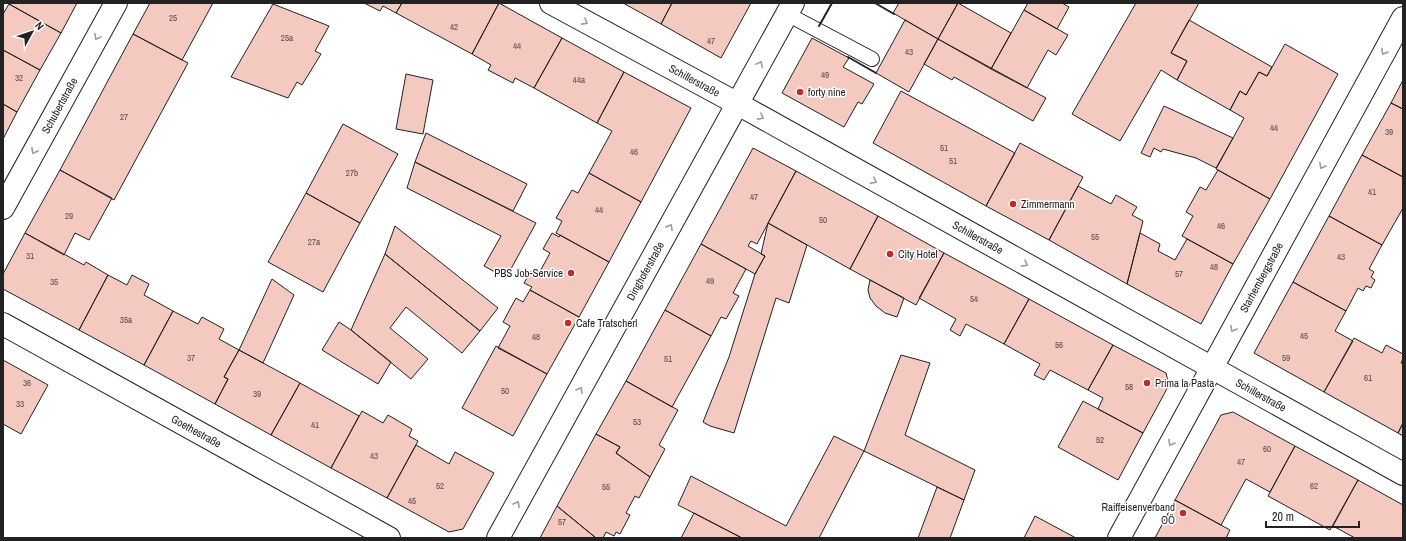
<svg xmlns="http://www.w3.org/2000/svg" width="1406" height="541" font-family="'Archivo Narrow',sans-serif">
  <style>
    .building { fill: #f3c9c0; stroke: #222 }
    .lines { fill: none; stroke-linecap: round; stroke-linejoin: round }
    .service-casing { stroke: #222; stroke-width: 16 }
    .minor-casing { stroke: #222; stroke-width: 24 }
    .tertiary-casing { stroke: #222; stroke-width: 24 }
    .secondary-casing { stroke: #222; stroke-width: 24 }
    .service { stroke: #fff; stroke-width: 14 }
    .minor { stroke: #fff; stroke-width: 22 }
    .tertiary { stroke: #fff; stroke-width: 22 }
    .secondary { stroke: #fff; stroke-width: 22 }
    .wall { stroke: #222; stroke-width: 2 }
    .oneway { stroke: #9c9c9c }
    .poi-dot { fill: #c62828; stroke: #fff; stroke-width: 1.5 }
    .labels { text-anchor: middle; stroke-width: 3; stroke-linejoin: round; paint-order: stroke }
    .number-label { font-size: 9px; fill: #564c4a }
    .street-label { font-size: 11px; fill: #222; stroke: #fff }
    .poi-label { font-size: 11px; fill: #222; stroke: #fff; text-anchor: start }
  </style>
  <rect width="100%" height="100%" fill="#fff"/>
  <path class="building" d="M9,3H77L61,33L9,4Z
    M150,3H213L182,60L133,34Z
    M364,3H402L396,13L383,6L380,11Z
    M402,3H499L472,54L396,13Z
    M499,3L562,38L534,88L515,78L513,83L488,70L491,65L472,54Z
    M623,3H672L661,24Z
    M672,3H751L721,58L661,24Z
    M899,3H958L938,39L893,13Z
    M958,3L1011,33L991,69L938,39Z
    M1028,3H1062L1069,7L1057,29L1024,10Z
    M1136,3H1199L1171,53L1187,61L1177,80L1161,70L1120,141L1072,114Z
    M9,4L61,33L40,70L3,50V14Z
    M273,4L329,26L315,51L321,54L302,85L297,82L288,98L231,77Z
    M1024,10L1068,35L1056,55L1048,50L1027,88L991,69Z
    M905,20L938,39L909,92L876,73Z
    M1189,20L1272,67L1267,76L1259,72L1246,95L1240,91L1230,110L1177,80L1187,61L1171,53Z
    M133,34L188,63L114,200L60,170Z
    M562,38L624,72L597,123L534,88Z
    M812,38L849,58L843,67L874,84L862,104L858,102L844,127L782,93Z
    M938,39L1046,98L1033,121L954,77L952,80L924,64Z
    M1285,44L1338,74L1270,199L1216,169L1244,118L1230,110L1240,91L1246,95L1259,72L1267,76Z
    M3,50L40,70L17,112L3,104Z
    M624,72L691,108L641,202L589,173L612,131L597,123Z
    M406,74L433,80L423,134L396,129Z
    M1403,80V109L1391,103Z
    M901,91L1015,153L986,206L873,143Z
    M1391,103L1403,109V177L1362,155Z
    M3,104L17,112L3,139Z
    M1164,106L1233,138L1216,168L1196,158L1163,149L1161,152L1154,148L1150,157L1141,153Z
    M343,124L398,154L360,223L306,193Z
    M426,133L527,184L513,211L415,162Z
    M1020,143L1083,177L1049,240L986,206Z
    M753,148L796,171L757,244L751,241L748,246L765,256L755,274L701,244Z
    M1362,155L1403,177V208L1382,245L1329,216Z
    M415,162L536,223L506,278L484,266L501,236L407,188Z
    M60,170L112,198L89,240L75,233L64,255L25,233Z
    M1218,170L1270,199L1233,264L1182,236L1193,216L1186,212L1200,187L1206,190Z
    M796,171L878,216L850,269L768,223Z
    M589,173L641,202L609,262L556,233L562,221L556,218L572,190L578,193Z
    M1078,186L1111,204L1116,195L1137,207L1132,215L1143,221L1127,284L1049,240Z
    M306,193L360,223L323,292L268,262Z
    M878,216L944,253L916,305L850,269Z
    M1329,216L1382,245L1369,269L1374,272L1371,277L1375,280L1371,288L1366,286L1363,291L1358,288L1346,311L1293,282Z
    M768,223L807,245L789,303L776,298L734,433L710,426L703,422L729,357L755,274L765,256L761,254Z
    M395,226L498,308L480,331L385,254Z
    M25,233L84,265L86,262L108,275L79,330L3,289V274Z
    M552,233L559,237L560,235L609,262L579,317L530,290L532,287L524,283L531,271L538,275L550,253L543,249Z
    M1140,233L1160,244L1158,251L1175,260L1187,239L1233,264L1201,324L1127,284Z
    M701,244L746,269L733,293L739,296L726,319L721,317L711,336L665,310Z
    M944,253L1029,299L1004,344L966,324L960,336L950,330L956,319L919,298Z
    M385,254L480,331L462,353L406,307L390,328L428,359L411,379L351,330Z
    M108,275L127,285L132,275L149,284L144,295L173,311L144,365L79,330Z
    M272,279L294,295L263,363L239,350Z
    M870,280L904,298L897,317L885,313L876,306L870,298L868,290Z
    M1293,282L1346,311L1335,331L1353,341L1324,392L1254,353Z
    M530,290L579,317L547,374L498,348L510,326L503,322L516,298L523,302Z
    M1029,299L1113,345L1088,390L1050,370L1044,380L1034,375L1040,364L1004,344Z
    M665,310L711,336L672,407L626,381Z
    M173,311L198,324L202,317L224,329L219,339L239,350L224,377L228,379L215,404L144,365Z
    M339,322L351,330L391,362L378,384L322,350Z
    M1354,338L1382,353L1386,345L1403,354V359L1401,363L1403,364V423L1398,433L1324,392Z
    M1113,345L1166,373L1169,385L1143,433L1098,409L1103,398L1088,390Z
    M496,346L547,374L513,436L462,408Z
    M239,350L300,383L271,435L215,404L228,379L224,377Z
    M901,355L930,363L905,435L975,470L964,500L864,451Z
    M3,360L48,385L21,434L3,424Z
    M626,381L678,410L659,445L665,449L650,477L616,453L620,447L596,434Z
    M300,383L359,416L331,468L271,435Z
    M1083,401L1143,433L1118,480L1058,447Z
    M362,411L383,423L388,415L412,429L409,436L418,441L387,498L331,468Z
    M1233,412L1295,446L1270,492L1246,479L1221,525L1175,500L1221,415Z
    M1403,423V436L1398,433Z
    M596,434L620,447L616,453L650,477L639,498L635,496L626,513L630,515L620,534L616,532L614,536L606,532L603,538H596L557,506Z
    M834,436L864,451L819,538H742L678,505L691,476L786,526Z
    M416,445L449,464L455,452L494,473L463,529L449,532L387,498Z
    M1295,446L1358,480L1330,530L1268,496Z
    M1358,480L1403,505V538H1355L1333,526Z
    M937,487L964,500L950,538H918Z
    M1175,500L1230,530L1226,538H1155Z
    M557,506L596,538H540Z
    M694,513L742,538H681Z
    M1035,516L1076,538H1024Z"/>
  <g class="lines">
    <defs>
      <path id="service" d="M787,14L872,59"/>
      <g id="minor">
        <path id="s1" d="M551,3L738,104L1403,474"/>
        <path id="s2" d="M3,208L116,3"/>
        <path id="s3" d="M1119,538L1403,18"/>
      </g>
      <g id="tertiary">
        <path id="s4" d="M3,324L389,538"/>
      </g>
      <g id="secondary">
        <path id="s5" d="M498,538L793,3"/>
      </g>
    </defs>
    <use href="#service" class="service-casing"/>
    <use href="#minor" class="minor-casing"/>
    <use href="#tertiary" class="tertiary-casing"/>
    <use href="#secondary" class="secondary-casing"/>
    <use href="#service" class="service"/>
    <use href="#minor" class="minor"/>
    <use href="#tertiary" class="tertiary"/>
    <use href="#secondary" class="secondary"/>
    <path class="wall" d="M875,3L894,14
      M819,26L832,3
      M848,57L876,73"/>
  </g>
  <defs><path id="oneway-chevron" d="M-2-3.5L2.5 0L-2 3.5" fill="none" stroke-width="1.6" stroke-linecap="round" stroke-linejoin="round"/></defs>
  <g class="oneway">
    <use href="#oneway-chevron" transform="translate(585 22) rotate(29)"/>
    <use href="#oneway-chevron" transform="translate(97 37) rotate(119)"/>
    <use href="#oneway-chevron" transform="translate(1384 52) rotate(119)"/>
    <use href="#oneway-chevron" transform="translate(760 64) rotate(-62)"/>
    <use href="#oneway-chevron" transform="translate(761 117) rotate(29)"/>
    <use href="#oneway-chevron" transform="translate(34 151) rotate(119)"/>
    <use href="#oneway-chevron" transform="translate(1322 166) rotate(119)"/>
    <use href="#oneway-chevron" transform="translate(874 181) rotate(29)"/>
    <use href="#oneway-chevron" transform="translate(670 227) rotate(-61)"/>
    <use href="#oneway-chevron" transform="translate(1025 264) rotate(29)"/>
    <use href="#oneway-chevron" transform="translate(1233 329) rotate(119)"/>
    <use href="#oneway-chevron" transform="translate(580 390) rotate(-61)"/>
    <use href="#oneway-chevron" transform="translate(1171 443) rotate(119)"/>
    <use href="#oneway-chevron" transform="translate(517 504) rotate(-61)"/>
  </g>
  <g class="poi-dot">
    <circle cx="800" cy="92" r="4"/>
    <circle cx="1013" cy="204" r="4"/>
    <circle cx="890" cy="254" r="4"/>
    <circle cx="571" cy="273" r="4"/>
    <circle cx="568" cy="323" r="4"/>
    <circle cx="1147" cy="383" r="4"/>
    <circle cx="1183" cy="513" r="4"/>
  </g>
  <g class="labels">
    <g class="number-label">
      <text x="173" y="21">25</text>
      <text x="454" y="30">42</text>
      <text x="287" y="41">25a</text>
      <text x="711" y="44">47</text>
      <text x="517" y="49">44</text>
      <text x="909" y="55">43</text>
      <text x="825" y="78">49</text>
      <text x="19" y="81">32</text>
      <text x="579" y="83">44a</text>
      <text x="124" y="120">27</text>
      <text x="1274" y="131">44</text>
      <text x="1389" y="135">39</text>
      <text x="944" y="151">51</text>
      <text x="634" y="155">46</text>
      <text x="953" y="164">51</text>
      <text x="352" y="176">27b</text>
      <text x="1372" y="195">41</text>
      <text x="754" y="200">47</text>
      <text x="599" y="213">44</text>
      <text x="69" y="219">29</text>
      <text x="823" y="223">50</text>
      <text x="1221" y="229">46</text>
      <text x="1095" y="240">55</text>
      <text x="314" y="245">27a</text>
      <text x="30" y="259">31</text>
      <text x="1341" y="260">43</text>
      <text x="1214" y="270">48</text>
      <text x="1179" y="277">57</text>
      <text x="710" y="284">49</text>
      <text x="54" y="285">35</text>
      <text x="974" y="302">54</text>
      <text x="126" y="323">35a</text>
      <text x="1304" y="339">45</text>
      <text x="536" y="340">48</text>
      <text x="1059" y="348">56</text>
      <text x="191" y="361">37</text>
      <text x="1286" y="361">59</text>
      <text x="668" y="362">51</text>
      <text x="1368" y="381">61</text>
      <text x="27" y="386">36</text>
      <text x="1129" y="390">58</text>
      <text x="505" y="394">50</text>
      <text x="257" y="397">39</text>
      <text x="20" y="407">33</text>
      <text x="637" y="425">53</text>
      <text x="315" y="428">41</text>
      <text x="1100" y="443">52</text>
      <text x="1267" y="452">60</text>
      <text x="374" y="459">43</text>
      <text x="1241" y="465">47</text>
      <text x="440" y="489">52</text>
      <text x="1314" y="489">62</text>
      <text x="606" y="490">55</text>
      <text x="412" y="504">45</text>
      <text x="562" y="525">57</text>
    </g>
    <g class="street-label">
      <text dy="4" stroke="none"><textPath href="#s1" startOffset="163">Schillerstraße</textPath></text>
      <text dy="4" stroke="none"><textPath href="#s2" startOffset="117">Schubertstraße</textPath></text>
      <text dy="4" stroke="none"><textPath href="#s1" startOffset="487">Schillerstraße</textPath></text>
      <text dy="4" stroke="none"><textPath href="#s5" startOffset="305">Dinghoferstraße</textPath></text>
      <text dy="4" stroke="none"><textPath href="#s3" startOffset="297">Starhembergstraße</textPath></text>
      <text dy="4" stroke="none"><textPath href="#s1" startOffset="811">Schillerstraße</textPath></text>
      <text dy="4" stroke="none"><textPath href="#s4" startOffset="221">Goethestraße</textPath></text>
    </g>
    <g class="poi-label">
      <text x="808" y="96">forty nine</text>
      <text x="1021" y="208">Zimmermann</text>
      <text x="898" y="258">City Hotel</text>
      <text x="563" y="277" text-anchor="end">PBS Job-Service</text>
      <text x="576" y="327">Cafe Tratscherl</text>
      <text x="1155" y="387">Prima la Pasta</text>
      <text x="1175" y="511" text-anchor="end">Raiffeisenverband<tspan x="1175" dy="13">OÖ</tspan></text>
    </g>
  </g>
  <rect width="1406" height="541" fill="none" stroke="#222222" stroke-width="8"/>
  <g transform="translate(32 32) rotate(50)" stroke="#ffffff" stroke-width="3" paint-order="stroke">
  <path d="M0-3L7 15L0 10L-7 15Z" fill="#222222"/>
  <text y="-6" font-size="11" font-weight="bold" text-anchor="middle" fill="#222222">N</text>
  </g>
  <path d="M1266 521v6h93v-6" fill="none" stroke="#222222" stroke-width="2"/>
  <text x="1272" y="521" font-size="12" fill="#222222" stroke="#ffffff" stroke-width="3" paint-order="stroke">20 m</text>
</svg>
